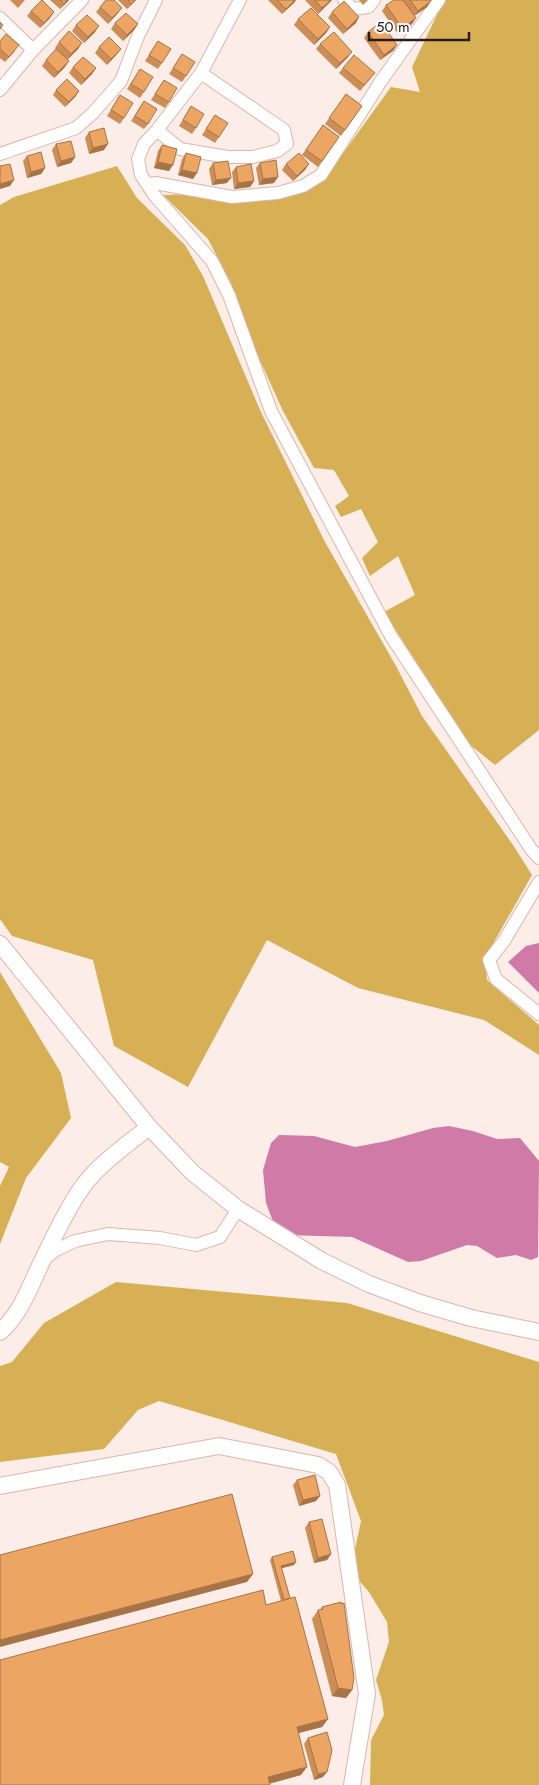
<svg xmlns="http://www.w3.org/2000/svg" width="539" height="1785" font-family="Jost,sans-serif">
  <style>
    .forest { fill: #d7b055 }
    .water { fill: #d07ba7 }
    .lines { fill: none; stroke-linecap: round; stroke-linejoin: round }
    .minor-casing { stroke: #dab6ac; stroke-width: 14 }
    .tertiary-casing { stroke: #dab6ac; stroke-width: 18 }
    .minor { stroke: #fff; stroke-width: 12 }
    .tertiary { stroke: #fff; stroke-width: 16 }
    .wall { fill: #cc8e56 }
    .shaded-wall { fill: #a67446 }
    .building { fill: #eda564; stroke: #a67446 }
  </style>
  <rect width="100%" height="100%" fill="#fdede9"/>
  <path class="forest" d="M444,0H539V730L495,765L469,744L384,612L415,595L398,556L370,576L362,558L378,542L361,509L341,517L335,506L349,496L334,470L314,468L283,411L253,345L231,283L208,239L163,195L193,194L231,202L325,178L391,87L420,92L412,67Z
    M117,166L137,198L185,245L203,276L260,410L325,542L396,666L422,716L513,845L532,875L485,958L487,980L539,1025V1055L484,1020L358,988L267,940L188,1087L114,1046L93,960L12,936L0,919V205L14,197Z
    M0,972L61,1073L71,1118L26,1178L0,1244V1186L9,1167L0,1162Z
    M116,1282L347,1303L539,1362V1785H370L371,1740L384,1715L382,1700L376,1680L389,1642L387,1622L369,1592L360,1582L354,1554L361,1521L336,1454L159,1401L138,1410L104,1449L0,1462V1366L12,1362L44,1323Z"/>
  <path class="water" d="M539,943V993L508,962L526,946Z
    M449,1126L473,1131L497,1139L520,1138L539,1161L538,1257L531,1260L516,1255L497,1258L477,1246L467,1245L421,1261L408,1262L352,1237L286,1235L274,1224L266,1203L263,1170L271,1143L279,1135L314,1136L355,1147L387,1141L433,1128Z"/>
  <g class="lines">
    <defs>
      <path id="minor" d="M240,0L201,73L157,130L144,144L138,159L141,175L155,196L212,261L229,295L271,411L391,636L531,849L539,858
        M344,0L353,9L368,7L374,0
        M0,18L33,50
        M0,90L33,50L82,0
        M157,130L180,149L228,157H253L277,151L287,144L284,130L201,73
        M0,154L76,128L93,113L121,81L138,36L156,0
        M148,185L155,183L232,197L278,193L303,186L321,175L381,81L439,0
        M539,882L504,941L489,960L496,979L539,1014
        M43,1260L56,1250L75,1241L108,1234L160,1238L196,1245L220,1237L238,1209"/>
      <path id="tertiary" d="M0,944L149,1127L193,1173L238,1209L322,1261L369,1284L420,1303L471,1318L539,1332
        M0,1332C17,1317 27,1295 36,1274C49,1247 61,1220 77,1195C94,1167 124,1147 149,1127
        M0,1486L219,1446L318,1465L329,1472L337,1485L367,1694L352,1785"/>
    </defs>
    <use href="#minor" class="minor-casing"/>
    <use href="#tertiary" class="tertiary-casing"/>
    <use href="#minor" class="minor"/>
    <use href="#tertiary" class="tertiary"/>
  </g>
  <path class="wall" d="M10,0H25L18,8Z
    M50,0H69L60,9Z
    M118,0H136L127,9Z
    M268,0H296L282,14Z
    M305,0H332L318,14Z
    M359,0H368L363,5Z
    M394,0H431L427,7L414,16L412,24L398,34L382,11L386,5Z
    M100,7L118,13L108,24L96,12Z
    M31,11L50,18L40,28L27,16Z
    M332,12L356,23L343,34L328,18Z
    M298,19L330,27L326,33L314,45L294,25Z
    M115,23L138,24L134,30L123,41L111,29Z
    M76,25L95,32L84,43L72,31Z
    M368,32L397,45L393,51L380,60L364,38Z
    M0,41L15,51L5,62L0,58Z
    M158,41L162,63L158,69L145,61Z
    M59,42L78,49L67,60L55,48Z
    M320,44L348,57L336,69L316,49Z
    M99,47L121,49L117,54L107,65L95,53Z
    M182,54L186,76L182,82L169,74Z
    M46,60L65,67L54,78L42,66Z
    M73,67L96,68L92,74L81,85L69,73Z
    M343,68L371,78L360,91L339,73Z
    M140,69L144,92L140,98L127,89Z
    M164,80L169,102L165,108L151,100Z
    M56,90L79,91L75,97L65,107L53,95Z
    M346,94L362,106L341,136L325,124Z
    M120,95L124,118L120,124L107,116Z
    M144,101L148,124L144,129L131,121Z
    M191,106L196,128L192,134L179,126Z
    M215,115L219,137L215,143L202,135Z
    M323,125L339,137L318,167L302,155Z
    M89,132L104,150L89,154L85,138Z
    M56,144L75,157L71,163L57,167L52,150Z
    M162,145L169,171L154,168L158,151Z
    M186,153L193,179L178,175L182,159Z
    M27,156L45,168L41,174L27,178L23,161Z
    M213,163L227,183L212,185L209,169Z
    M260,163L274,183L259,185L256,168Z
    M286,164L305,170L293,181L282,170Z
    M236,167L254,181L250,187L234,189L232,172Z
    M297,1480L316,1501L299,1506L293,1485Z
    M309,1522L331,1554L327,1560L314,1563L305,1528Z
    M272,1557L294,1565L281,1568L290,1598L328,1719L322,1727L298,1733L301,1775L269,1784L266,1605L281,1601L270,1560Z
    M322,1607L352,1690L346,1698L332,1696L312,1619L318,1610H320Z
    M308,1738L323,1777L314,1780L304,1744Z"/>
  <path class="shaded-wall" d="M67,0H69L60,9L64,4Z
    M135,0H136L127,9L131,4Z
    M295,0H296L294,3L282,14L286,9Z
    M331,0H332L318,14L322,8Z
    M431,1L427,7L414,16L418,11Z
    M122,8L118,13L108,24L112,18Z
    M54,12L50,18L40,28L44,23Z
    M359,17L356,23L343,34L347,29Z
    M416,18L412,24L398,34L402,28Z
    M138,24L134,30L123,41L127,35Z
    M99,26L95,32L84,43L88,37Z
    M330,27L326,33L314,45L318,39Z
    M82,43L78,49L67,60L71,54Z
    M397,45L393,51L380,60L384,55Z
    M121,49L117,54L107,65L111,59Z
    M352,52L348,57L336,69L340,63Z
    M69,61L65,67L54,78L58,72Z
    M96,68L92,74L81,85L85,79Z
    M79,91L75,97L65,107L69,102Z
    M108,144L104,150L89,154L93,148Z
    M75,157L71,163L57,167L61,161Z
    M158,162L173,165L169,171L154,168Z
    M309,164L305,170L293,181L297,176Z
    M45,168L41,174L27,178L31,172Z
    M182,170L197,173L193,179L178,175Z
    M278,177L274,183L259,185L263,179Z
    M231,178L227,183L212,185L216,180Z
    M14,180L10,186L0,189V184Z
    M254,181L250,187L234,189L238,183Z
    M320,1496L316,1501L299,1506L303,1500Z
    M331,1554L327,1560L314,1563L318,1558Z
    M296,1562L294,1565L279,1569L281,1566Z
    M253,1574L247,1582L0,1647V1640Z
    M338,1688L352,1690L346,1698L332,1696Z
    M328,1719L322,1727L291,1735L297,1727Z
    M307,1767L301,1775L264,1785L268,1777Z
    M327,1772L323,1777L314,1780L318,1774Z"/>
  <path class="building" d="M42,0L54,12L44,23L31,11Z
    M60,0H67L64,4Z
    M106,0H114L122,8L112,18L100,7Z
    M128,0H135L131,4Z
    M277,0H295L286,9Z
    M315,0H331L322,8Z
    M394,0H403L416,18L402,28L386,5Z
    M410,0H431V1L418,11Z
    M344,1L359,17L347,29L332,12Z
    M311,8L330,27L318,39L298,19Z
    M126,13L138,24L127,35L115,23Z
    M87,15L99,26L88,37L76,25Z
    M0,22L3,25L0,29Z
    M381,22L397,45L384,55L368,32Z
    M69,31L82,43L71,54L59,42Z
    M334,32L352,52L340,63L320,44Z
    M6,34L19,45L9,57L0,49V41Z
    M109,37L121,49L111,59L99,47Z
    M158,41L171,49L162,63L149,55Z
    M56,49L69,61L58,72L46,60Z
    M182,54L195,62L186,76L173,68Z
    M354,55L375,73L364,85L343,68Z
    M83,57L96,68L85,79L73,67Z
    M140,69L153,77L144,92L131,84Z
    M67,79L79,91L69,102L56,90Z
    M164,80L177,88L169,102L155,94Z
    M346,94L362,106L345,130L329,118Z
    M120,95L133,103L124,118L111,110Z
    M144,101L157,109L148,124L135,116Z
    M191,106L204,114L196,128L183,120Z
    M215,115L228,123L219,137L206,129Z
    M323,125L339,137L322,161L306,150Z
    M104,128L108,144L93,148L89,132Z
    M71,141L75,157L61,161L56,144Z
    M162,145L177,149L173,165L158,162Z
    M41,152L45,168L31,172L27,156Z
    M186,153L201,157L197,173L182,170Z
    M299,153L309,164L297,176L286,164Z
    M276,160L278,177L263,179L260,163Z
    M228,161L231,178L216,180L213,163Z
    M10,164L14,180L0,184V166Z
    M251,164L254,181L238,183L236,167Z
    M315,1475L320,1496L303,1500L297,1480Z
    M232,1494L253,1574L0,1640V1555Z
    M322,1519L331,1554L318,1558L309,1522Z
    M293,1551L296,1562L281,1566L290,1598L284,1600L272,1557Z
    M263,1590L266,1605L295,1597L328,1719L297,1727L307,1767L268,1777L270,1785H0V1660Z
    M341,1602V1604L344,1603L354,1678L352,1690L338,1688L318,1610L323,1609L322,1607Z
    M327,1732L332,1750L327,1772L318,1774L308,1738Z"/>
  <path d="M369 32v8h100v-8" fill="none" stroke="#291c18" stroke-width="2.5"/>
  <text x="376" y="32" font-size="15" fill="#291c18" stroke="#fefefe" stroke-width="4" paint-order="stroke">50 m</text>
</svg>
